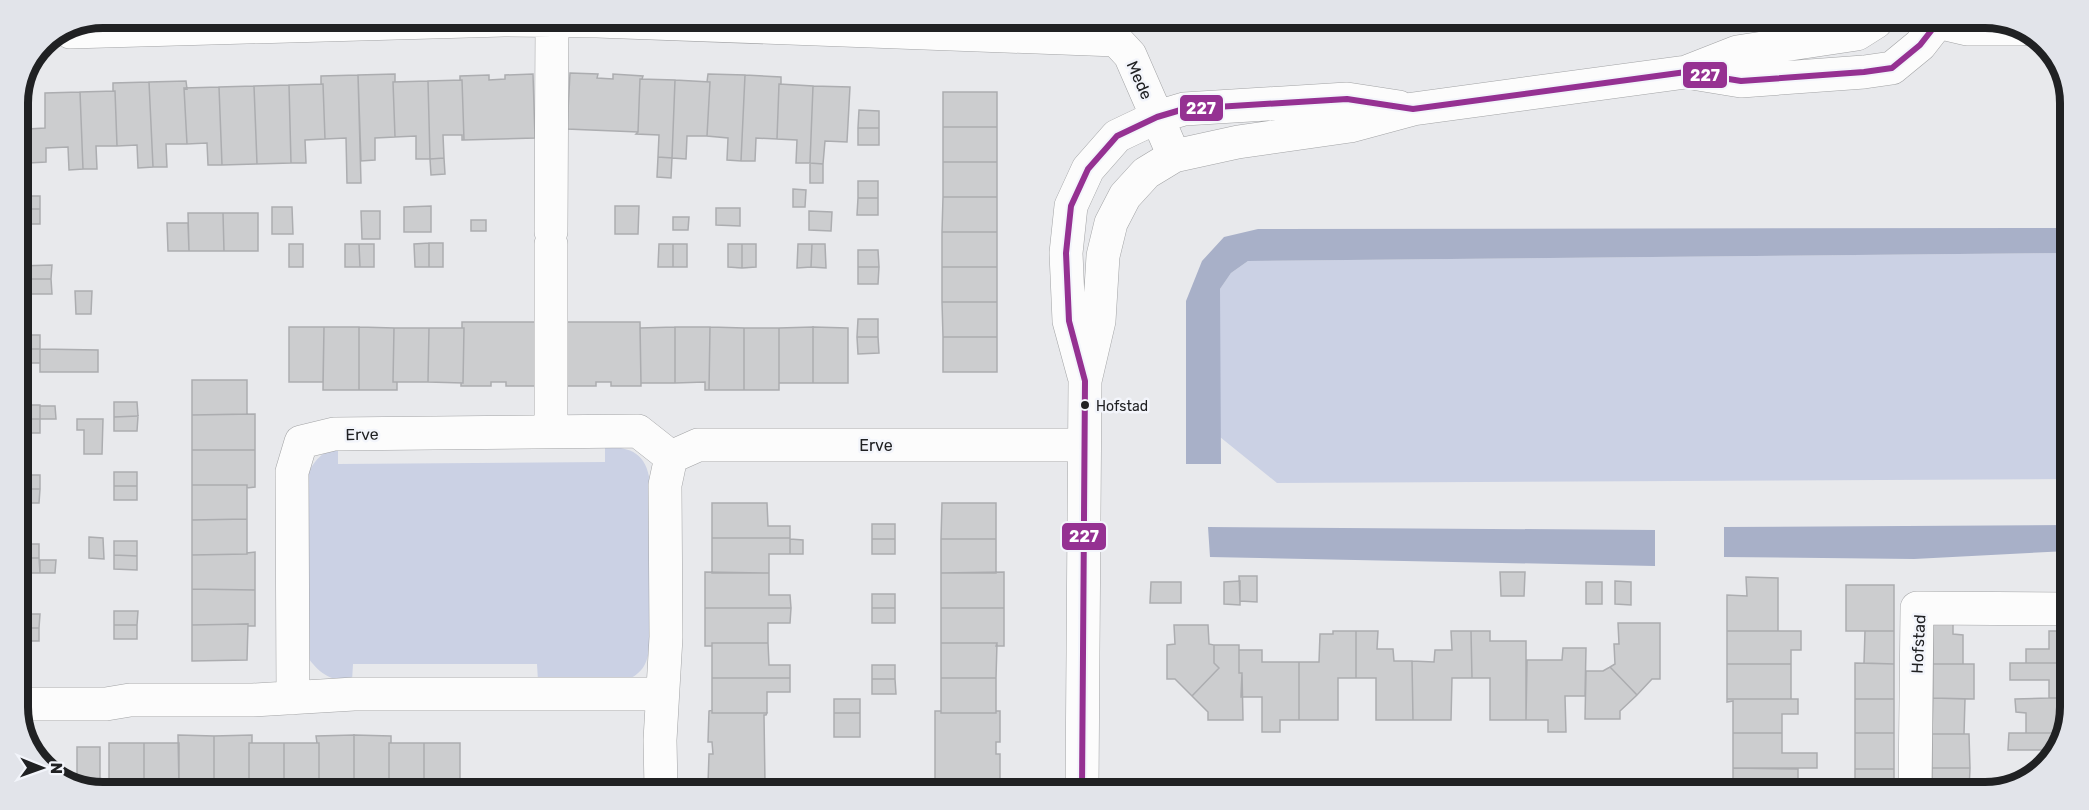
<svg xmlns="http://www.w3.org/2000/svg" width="2089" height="810" font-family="Rubik,sans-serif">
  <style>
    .green { fill: #cbd1e4 }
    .water { fill: #a8b0c8 }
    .building { fill: #cccdcf; stroke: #acadb0; stroke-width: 1.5 }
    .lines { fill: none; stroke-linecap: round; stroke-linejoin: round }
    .minor-casing { stroke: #a2a3a5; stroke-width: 34 }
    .minor { stroke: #fcfcfc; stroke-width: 33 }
    .bus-1-casing { stroke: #f3f5fb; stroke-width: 10 }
    .bus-1 { stroke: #953192; stroke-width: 6 }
    .bus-dot { fill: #202123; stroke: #f3f5fb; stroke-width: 2 }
    .labels { text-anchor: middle; stroke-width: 5; stroke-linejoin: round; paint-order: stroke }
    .bus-label { font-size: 14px; fill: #202123; stroke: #f3f5fb; text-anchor: start }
    .street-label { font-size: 16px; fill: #202123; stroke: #f3f5fb }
    .rim { fill: none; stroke: #202123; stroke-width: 8 }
    .line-badge { stroke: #f3f5fb; stroke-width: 2 }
    .badge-label { font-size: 16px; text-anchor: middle; font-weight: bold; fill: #fff }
  </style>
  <rect width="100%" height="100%" fill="#e8e9ec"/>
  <path class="green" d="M2070,253L2068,479L1277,483L1220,437V289L1231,273L1248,261Z
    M605,446C632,448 646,453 650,482L649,651C646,666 642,672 628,680L538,681L537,664H353L352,681C332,681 321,675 309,659L307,475C315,460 321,452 338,448V464L605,462Z"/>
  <path class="water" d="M2070,228V253L1248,261L1231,273L1220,289L1221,464H1186V301L1202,261L1224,237L1258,229Z
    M2068,525V551L1914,559L1724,557V527Z
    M1208,527L1655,530V566L1210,557Z"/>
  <path class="building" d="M570,73L598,74L597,78L613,79V74L643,76L642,79H640L638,132L567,129Z
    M395,74V82H393L395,137L375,138V160L361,161L358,75Z
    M533,74L535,138L464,140L462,80H460V76L489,75V80L505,79V75Z
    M708,74L745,75L741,161L727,160L728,138L707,136L710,82H707Z
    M358,75L361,183H347L346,138L325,139L323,84H321V76Z
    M745,75L781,77V84H779L777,139L756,138L755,161H741Z
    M640,79L675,80L672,158L658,157L659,135L636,134L638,132Z
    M462,80L464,140H462V135H443L444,158L430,159L428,81Z
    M675,80L710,82L707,136H687L686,159L672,158Z
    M186,81L187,89L184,88L187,144H166L167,167H153L149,82Z
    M428,81L430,159H416V136L395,137L393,82Z
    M149,82L153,167L138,168L137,145L117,146L115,91H113V83Z
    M323,84L325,139L305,140L306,163H291L289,85Z
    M779,84L813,86L810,163H796L797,140L777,139Z
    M289,85L291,163L257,164L254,86Z
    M254,86L257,164L222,165L219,87Z
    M813,86L850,87L847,142L825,141L823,164L810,163Z
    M219,87L222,165H208L207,143L187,144L184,88Z
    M115,91L117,146H96L97,169H83L80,92Z
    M80,92L83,169L69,170L68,147L46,148V162L29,163L28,129L45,128V93Z
    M943,92H997V127H943Z
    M859,110L879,111V128H858Z
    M2063,111H2071L2070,152H2063Z
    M943,127H997V162H943Z
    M858,128H879V145H858Z
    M658,157L672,158L671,178L657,177Z
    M444,158L445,174L431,175L430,159Z
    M2062,158H2070V208H2062Z
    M943,162H997V197H943Z
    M810,163L823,164V183H810Z
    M858,181H878V198H858Z
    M793,189L806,190L805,207H793Z
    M18,196H40V209H18Z
    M943,197H997V232H942Z
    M858,198H878V215H857Z
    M431,206V232H404V207Z
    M615,206H639L638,234H615Z
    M272,207H292L293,234H272Z
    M716,208H740V226L716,225Z
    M18,209H40V224H18Z
    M361,211H380V239H362Z
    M809,211L832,212L831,231L809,230Z
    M188,213H223L224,251H189Z
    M223,213H258V251H224Z
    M673,217H689L688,230H673Z
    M471,220H486V231H471Z
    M167,223H188L189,251H168Z
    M942,232H997V267H942Z
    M429,243V267H415L414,244Z
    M429,243H443V267H429Z
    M289,244H303V267H289Z
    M345,244H359L360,267H345Z
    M359,244H374V267H360Z
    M659,244H673V267H658Z
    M673,244H687V267H673Z
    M728,244H742V268L728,267Z
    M742,244H756V267L742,268Z
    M798,244H812L811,267L797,268Z
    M812,244H825L826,268L811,267Z
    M858,250H878L879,267H858Z
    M52,265L51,279H18V266Z
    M858,267H879L878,284H858Z
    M942,267H997V302H942Z
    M18,279H51L52,294H18Z
    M75,291H92L91,314H76Z
    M942,302H997V337H943Z
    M858,319H878V337H857Z
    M462,322H535V386H506V382H491V386H461V383H463L464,328H462Z
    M567,322H640L641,386H611V382H596V386H567Z
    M289,327H324L323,382H289Z
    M324,327H359V390H323Z
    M359,327L394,328L393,382H397V390H359Z
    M675,327V383H641L640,328Z
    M675,327H710L709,390H705V382L675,383Z
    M710,327L744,328V390H709Z
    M813,327V383H779V328Z
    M813,327L848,328V383H813Z
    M394,328H429L428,382H393Z
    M429,328H464L463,383L428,382Z
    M744,328H779V390H744Z
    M18,335H40V349H18Z
    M857,337H878L879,353L858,354Z
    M943,337H997V372H943Z
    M18,349H40V363H18Z
    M40,349L98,350V372H40Z
    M192,380H247V414L192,415Z
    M114,402H137L138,416L114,417Z
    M18,405H40V419H18Z
    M40,406H55L56,419H40Z
    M255,414V450H192V415Z
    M138,416L137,431H114V417Z
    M18,419H40V433H18Z
    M77,419H103L102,454H84V430H77Z
    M192,450H255V487L247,488V485H192Z
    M114,472H137V486H114Z
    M18,475H40V489H18Z
    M192,485H247V519L192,520Z
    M114,486H137V500H114Z
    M18,489H40L39,503H18Z
    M712,503H767L768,526H790V538H712Z
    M942,503H996V539H941Z
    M247,519V554L192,555V520Z
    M872,524H895V539H872Z
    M89,537L103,538L104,559L89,558Z
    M712,538H790V554H769V573H712Z
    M790,539L803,540V554H790Z
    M872,539H895V554H872Z
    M941,539H996V573H941Z
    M114,541H137V556L114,555Z
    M18,544H39V558H18Z
    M255,552V590L192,589V555L247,554V553Z
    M114,555L137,556V570L114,569Z
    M18,558H39L40,573H18Z
    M40,560H56L55,573H40Z
    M705,572L769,573V595H790L791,608H705Z
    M1004,572V608H941V573Z
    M1500,572H1525L1524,596H1501Z
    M1239,576H1257V602L1240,601Z
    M1746,577L1778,578V631H1727V595L1747,596Z
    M1240,581V605L1224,604V582Z
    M1615,581L1631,582V605L1615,604Z
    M1151,582H1181V603H1150Z
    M1586,582H1602V604H1586Z
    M1846,585H1894V631H1846Z
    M192,589L255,590V626H248V624L192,625Z
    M872,594H895V608H872Z
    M705,608H791L790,623H768V643H712V646H705Z
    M872,608H895V623H872Z
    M941,608H1004V646H996L997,643H941Z
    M114,611H138L137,625H114Z
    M18,614H40L39,628H18Z
    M1933,622H1953V634L1963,635V664H1933Z
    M1618,623H1660V679H1652L1637,695L1610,667L1615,664L1614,644H1619Z
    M248,624L247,660L192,661V625Z
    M114,625H137V639H114Z
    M1174,625H1208L1209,644L1214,645V663L1219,668L1192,696L1175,679H1167V645L1175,644Z
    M18,628H39V641H18Z
    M1333,631H1356V678H1338V720H1299V662H1319L1320,634H1333Z
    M1356,631H1378L1377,649H1393L1394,661H1412L1413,720H1376V678H1356Z
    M1451,631H1471L1472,678H1452L1451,720H1413L1412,661L1434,662L1435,650H1452Z
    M1471,631H1490V641H1526V720H1490V678H1472Z
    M1727,631H1801V650H1791V664H1727Z
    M1865,631H1894V664L1864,663Z
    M2049,631H2067V663H2026V649H2049Z
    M712,643H768L769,665H790V678H712Z
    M941,643H997L996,678H941Z
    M1214,645H1239V673H1242L1243,720H1208V712L1192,696L1219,668L1214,663Z
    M1563,648H1586L1585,696H1565L1566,732H1548V720H1526L1527,660H1562Z
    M1239,650H1262V662H1299V720H1280V732H1262V697H1241L1242,673H1239Z
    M1855,663L1894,664V699H1855Z
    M2010,663H2067V698H2049V680H2010Z
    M1727,664H1791V699H1798H1727Z
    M1933,664H1974V699L1933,698Z
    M872,665H895V679H872Z
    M1610,667L1637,695L1620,711V719H1585L1586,671H1603Z
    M712,678H790V692H767V713H712Z
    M941,678H996V713H941Z
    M872,679H895L896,694H872Z
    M1933,698L1965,699L1964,734H1932Z
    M2049,698H2067L2066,733H2026V713L2016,712L2015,699Z
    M834,699H860V713H834Z
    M1727,699H1798V714H1782V733H1733V701L1727,702Z
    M1855,699H1894V733H1855Z
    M712,710V713H767L766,715H764L765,784H708L709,754H713L712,742H708L709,711Z
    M935,711H941V713H996V711H1000V742H996V754H1000V784H935Z
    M834,713H860V737H834Z
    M1733,733H1782V753H1817V768H1733Z
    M1855,733H1894V769H1855Z
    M2009,733H2066V734L2049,758V750H2008Z
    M1932,734H1969L1970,768H1932Z
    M178,735L214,736V788H179Z
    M252,735V743H249V788H214V736Z
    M354,735L391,736V743H389V788H354Z
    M354,735V788H319V743H317L316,736Z
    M109,743H144V787H109Z
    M144,743H179V788L144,787Z
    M249,743H284V788H249Z
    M284,743H319V788H284Z
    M389,743H424V788H389Z
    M424,743H460V788H424Z
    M32,747L38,748V760L36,758Z
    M77,747H100V786H77Z
    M1733,768L1798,769V792L1733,791Z
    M1932,768H1970L1969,792H1932Z
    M1855,769H1894V792H1855Z"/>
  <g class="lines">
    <defs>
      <path id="minor" d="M1937,22L1967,29H2022
        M70,32L504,20L597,21L1116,40L1130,55L1174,156
        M1686,72L1741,81L1864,72L1892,68L1920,45L1938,22
        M551,232L552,21
        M1084,376L1069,321L1066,253L1071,206L1088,169L1117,136L1157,117L1184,109L1347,99L1399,107
        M551,430V244
        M671,457L698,445H1084
        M293,698L292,472L301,442L334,434L638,431L671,457
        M18,704H106L130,700H253L354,694H662
        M661,789L660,740L666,637L665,485L671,457
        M1082,790L1085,381L1099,321L1103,256L1111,223L1125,196L1146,173L1174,156L1238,142L1350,126L1413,109L1686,72L1737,52L1857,34L1876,22
        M1915,792L1917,608L2067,609"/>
    </defs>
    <use href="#minor" class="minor-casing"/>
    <use href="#minor" class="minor"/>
    <defs>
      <path id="bus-1" d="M1082,790L1085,381L1069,321L1066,253L1071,206L1088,169L1117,136L1157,117L1184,109L1347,99L1413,109L1686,72L1741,81L1864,72L1892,68L1920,45L1938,22"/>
    </defs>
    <use href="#bus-1" class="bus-1-casing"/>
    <use href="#bus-1" class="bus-1"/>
  </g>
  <circle class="bus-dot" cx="1085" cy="405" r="5"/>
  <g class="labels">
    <g class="bus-label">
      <text x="1096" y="411">Hofstad</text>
    </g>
    <g class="street-label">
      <text transform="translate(1140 80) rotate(66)" y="6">Mede</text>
      <text transform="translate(362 434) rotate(-1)" y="6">Erve</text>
      <text x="876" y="451">Erve</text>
      <text transform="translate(1918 644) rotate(-87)" y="6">Hofstad</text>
    </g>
  </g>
  <path d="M0 0H2089V810H0ZM103 28H1985A75 75 0 0 1 2060 103V707A75 75 0 0 1 1985 782H103A75 75 0 0 1 28 707V103A75 75 0 0 1 103 28Z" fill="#e2e4ea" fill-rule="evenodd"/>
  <path class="rim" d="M103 28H1985A75 75 0 0 1 2060 103V707A75 75 0 0 1 1985 782H103A75 75 0 0 1 28 707V103A75 75 0 0 1 103 28Z"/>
  <g class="line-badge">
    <rect x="1682" y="61" width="46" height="28" rx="6" fill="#953192"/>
    <rect x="1179" y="94" width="45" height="28" rx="6" fill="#953192"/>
    <rect x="1061" y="522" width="46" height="29" rx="6" fill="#953192"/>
  </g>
  <g class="badge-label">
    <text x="1705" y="81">227</text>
    <text x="1201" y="114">227</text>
    <text x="1084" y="542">227</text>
  </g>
  <g transform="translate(42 768) rotate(91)" stroke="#f3f5fb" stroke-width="4.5" paint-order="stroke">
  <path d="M0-4.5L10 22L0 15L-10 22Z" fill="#202123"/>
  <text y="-9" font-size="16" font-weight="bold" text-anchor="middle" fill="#202123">N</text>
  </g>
</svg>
